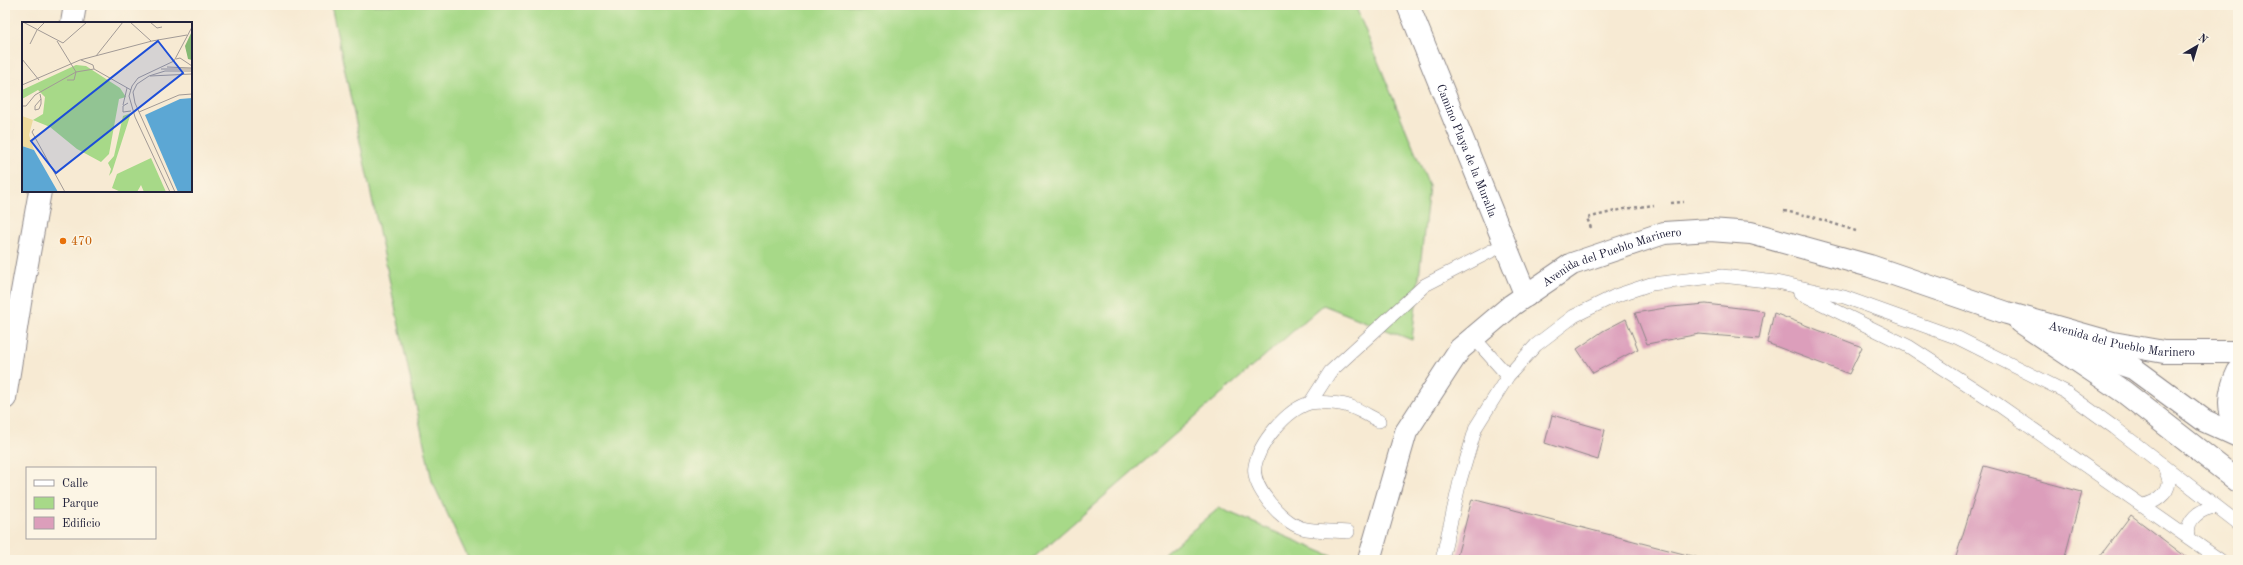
<svg xmlns="http://www.w3.org/2000/svg" width="2243" height="565" font-family="'Old Standard TT',serif">
  <style>
    .green { fill: #a7d988; stroke: #647e62 }
    .building { fill: #dc9ebb }
    .lines { fill: none; stroke-linecap: round; stroke-linejoin: round }
    .lane-casing { stroke: #8c8687; stroke-width: 14 }
    .street-casing { stroke: #8c8687; stroke-width: 24 }
    .secondary-casing { stroke: #8c8687; stroke-width: 24 }
    .path { stroke: #8c8687; stroke-width: 2.5; stroke-dasharray: 3 3; stroke-linecap: butt }
    .lane { stroke: #fff; stroke-width: 13 }
    .street { stroke: #fff; stroke-width: 22 }
    .secondary { stroke: #fff; stroke-width: 22 }
    .food-dot { fill: #e8710a; stroke: #fcf5e5; stroke-width: 1.5 }
    .labels { text-anchor: middle; stroke-width: 3; stroke-linejoin: round; paint-order: stroke }
    .street-label { font-size: 12px; fill: #22223b; stroke: #fcf5e5 }
    .food-label { font-size: 12px; fill: #c56008; stroke: #fcf5e5; text-anchor: start }
    .inset-road { fill: none; stroke: #a29a96; stroke-width: 1 }
    .view { fill: #1d4ed8; fill-opacity: 0.15; stroke: #1d4ed8; stroke-width: 2 }
    .inset-edge { fill: none; stroke: #22223b; stroke-width: 2 }
  </style>
  <rect width="100%" height="100%" fill="#fcf5e5"/>
  <filter id="ink" filterUnits="userSpaceOnUse"><feTurbulence type="fractalNoise" baseFrequency=".025" numOctaves="2"/><feDisplacementMap in="SourceGraphic" scale="8" xChannelSelector="R" yChannelSelector="G"/><feConvolveMatrix kernelMatrix="1 2 1 2 8 2 1 2 1" color-interpolation-filters="sRGB"/></filter>
  <filter id="wash" filterUnits="userSpaceOnUse"><feTurbulence type="fractalNoise" baseFrequency=".012" numOctaves="4" result="noise"/><feDisplacementMap in="SourceGraphic" scale="16" xChannelSelector="R" yChannelSelector="G"/><feGaussianBlur stdDeviation="0.9" result="paint"/><feColorMatrix in="noise" values="0 0 0 0 0 0 0 0 0 0 0 0 0 0 0 0 0 1.4 0 .05"/><feComposite in="paint" operator="in"/></filter>
  <g filter="url(#wash)">
    <rect width="100%" height="100%" fill="#f7ead3"/>
    <path class="green" d="M329,5H1355L1429,186L1412,340L1323,305L1031,560H469L432,481L332,10Z
      M1219,508L1336,558L1335,560H1157Z"/>
    <g id="blocks">
      <path class="building" d="M1706,304L1764,311L1759,339L1699,334L1647,344L1635,313L1671,307Z
        M1774,313L1862,347L1849,374L1767,343Z
        M1626,319L1638,349L1593,373L1577,349L1603,331Z
        M1552,415L1605,430L1598,460L1545,443Z
        M1984,466L2082,492L2064,560H1955Z
        M1472,499L1703,559V560H1456Z
        M2131,515L2190,560H2097Z"/>
    </g>
  </g>
  <g filter="url(#ink)">
    <use href="#blocks" fill-opacity="0" stroke="#8c8687" stroke-width="1"/>
    <g class="lines">
      <defs>
        <path id="lane" d="M1800,293L1908,346L1993,401L2220,560
          M1474,338L1508,376
          M1310,403L1330,372L1425,285L1505,244
          M2143,505C2154,503 2168,495 2169,482C2169,477 2165,471 2164,466
          M1348,532C1334,530 1316,532 1302,528C1282,522 1251,487 1255,466C1259,443 1287,409 1310,403C1318,401 1332,403 1340,404C1353,405 1368,416 1379,421
          M2190,539C2183,521 2200,508 2217,507
          M1442,560L1460,481L1476,427L1508,376L1536,345L1574,316L1615,296L1651,284L1722,276L1776,282L1844,297L1958,338L2064,391L2115,428L2238,523"/>
        <g id="street">
          <path id="s1" d="M1408,5L1526,296"/>
          <path d="M72,23L75,5"/>
          <path d="M2020,322L2124,392L2238,481"/>
          <path d="M2070,347L2133,368L2205,421L2238,436"/>
          <path d="M5,398L20,303L40,191"/>
          <path id="s2" d="M1369,560L1406,432L1460,349L1512,305L1572,264L1664,233L1710,230L1751,233L1870,266L2007,313L2113,343L2164,352H2238"/>
        </g>
        <path id="secondary" d="M2238,372C2228,392 2227,412 2238,431"/>
      </defs>
      <use href="#lane" class="lane-casing"/>
      <use href="#street" class="street-casing"/>
      <use href="#secondary" class="secondary-casing"/>
      <path class="path" d="M1671,203L1684,202
        M1784,211L1810,216L1856,231
        M1591,228L1587,218L1624,209L1654,205"/>
      <use href="#lane" class="lane"/>
      <use href="#street" class="street"/>
      <use href="#secondary" class="secondary"/>
    </g>
  </g>
  <circle class="food-dot" cx="63" cy="241" r="4"/>
  <g class="labels">
    <g class="street-label">
      <text dy="4" stroke="none"><textPath href="#s1" startOffset="157">Camino Playa de la Muralla</textPath></text>
      <text dy="4" stroke="none"><textPath href="#s2" startOffset="413">Avenida del Pueblo Marinero</textPath></text>
      <text dy="4" stroke="none"><textPath href="#s2" startOffset="944">Avenida del Pueblo Marinero</textPath></text>
    </g>
    <g class="food-label">
      <text x="71" y="245">470</text>
    </g>
  </g>
  <g transform="translate(22 22)">
    <rect width="170" height="170" fill="#f7ead3"/>
    <path d="M54,43L64,44L98,66L104,75L97,77L87,132L79,140L55,127L28,105L11,98L21,92L23,75L16,68L0,77V68ZM109,91L90,150L87,154L89,147L86,141L92,134L101,94ZM129,136L144,170H122L119,163L115,170H99L90,166L95,152Z" fill="#a7d988"/>
    <path d="M170,9V38L166,37L163,24Z" fill="#85b974"/>
    <path d="M0,94L11,98L7,113L12,128L0,124Z" fill="#eeda9e"/>
    <path d="M170,76V170H156L123,93L158,77ZM0,124L12,128L36,170H0Z" fill="#5ca7d4"/>
    <path class="inset-road" d="M1,0L41,21L65,0M108,0L129,19M128,0L135,6L140,5M35,19L54,50L52,58H45M8,22L15,8L23,0M74,34L101,0M0,37L17,58M154,37L158,36L170,44M59,38L71,43L72,47L109,68M145,45L170,46M139,47H170M128,54L170,52M0,63L58,38L130,19L165,13M18,72L19,77V82L17,87L13,88V84L19,77M106,81L101,84V90L109,89M101,83L105,66M0,84H4L13,73L54,50L72,47M117,90L157,73L170,72M12,107L10,110L43,170M148,170L113,95L107,74L110,64L116,56L152,39L170,5M153,170L113,81L111,70L115,62L127,54L143,49H170"/>
    <path class="view" d="M136,19L161,51L34,151L9,119Z"/>
    <rect width="170" height="170" class="inset-edge"/>
  </g>
  <rect width="2243" height="565" fill="none" stroke="#fcf5e5" stroke-width="20"/>
  <rect x="26" y="467" width="130" height="72" fill="#fcf5e5" stroke="#a5a1a1"/>
  <rect x="34" y="480" width="20" height="6" fill="#ffffff" stroke="#a5a1a1"/>
  <text x="62" y="487" font-size="12" fill="#22223b">Calle</text>
  <rect x="34" y="497" width="20" height="12" fill="#a7d988" stroke="#a5a1a1"/>
  <text x="62" y="507" font-size="12" fill="#22223b">Parque</text>
  <rect x="34" y="517" width="20" height="12" fill="#dc9ebb" stroke="#a5a1a1"/>
  <text x="62" y="527" font-size="12" fill="#22223b">Edificio</text>
  <g transform="translate(2197 46) rotate(38)" stroke="#fcf5e5" stroke-width="3" paint-order="stroke">
  <path d="M0-3L7 15L0 10L-7 15Z" fill="#22223b"/>
  <text y="-6" font-size="11" font-weight="bold" text-anchor="middle" fill="#22223b">N</text>
  </g>
</svg>
